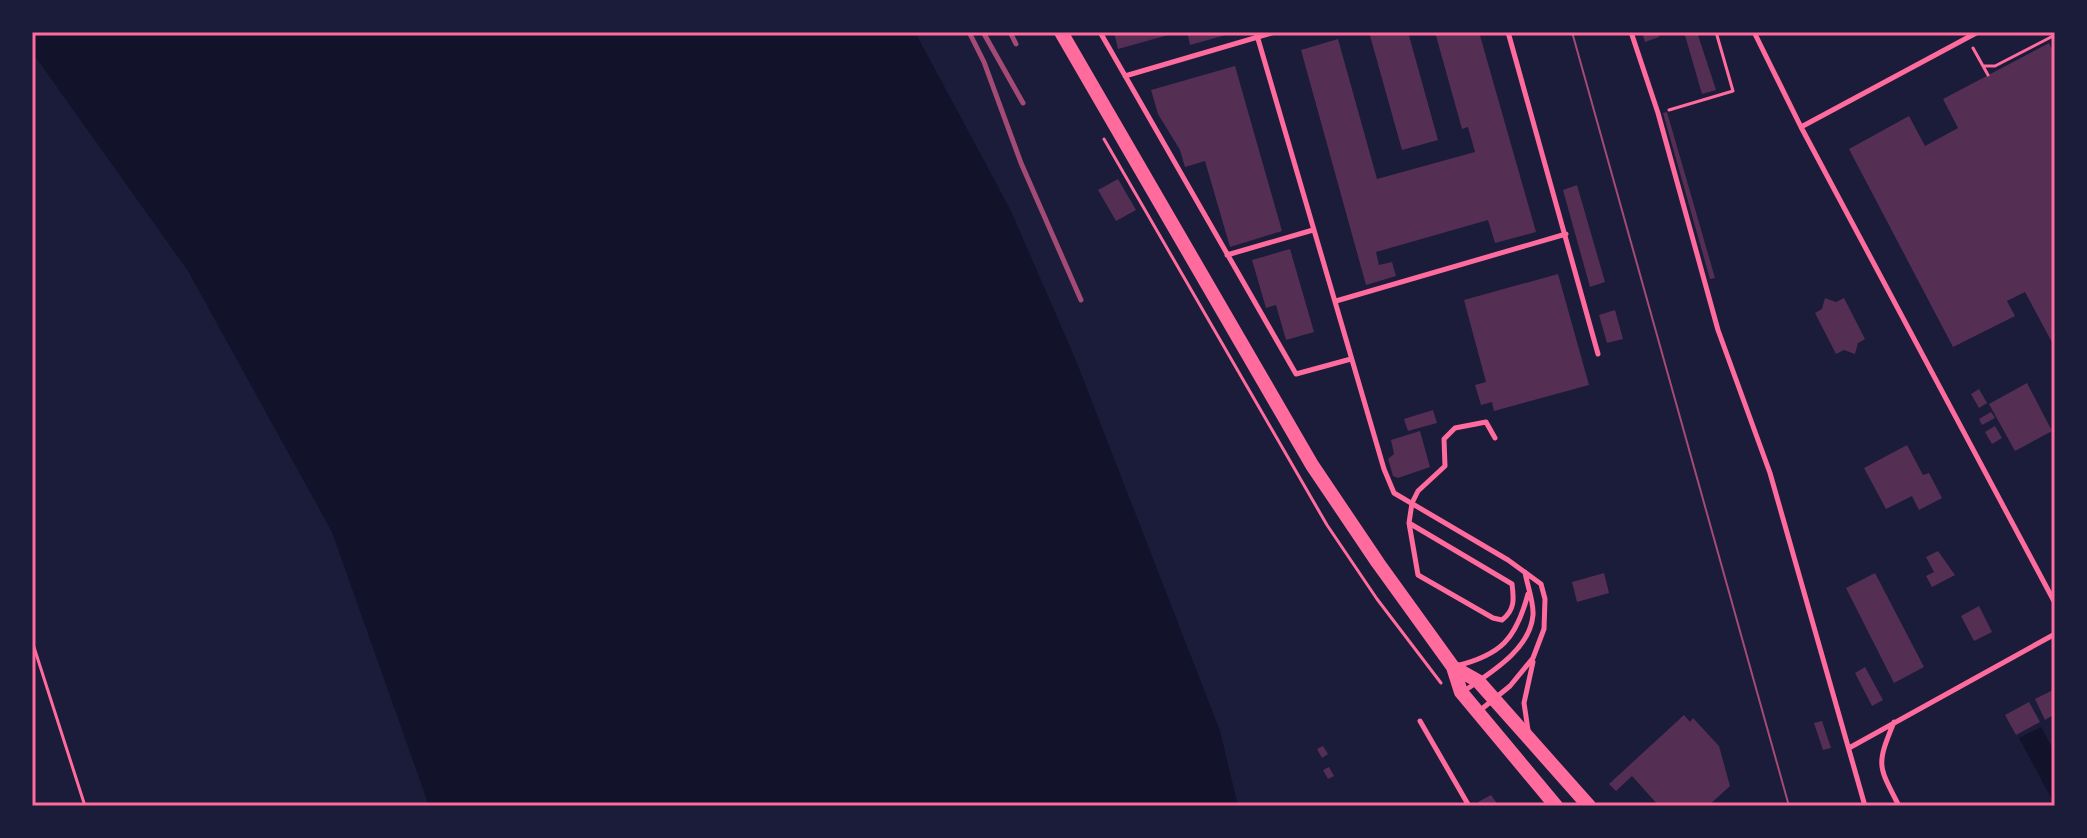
<svg xmlns="http://www.w3.org/2000/svg" width="2087" height="838" font-family="'Noto Sans',sans-serif">
  <style>
    .water { fill: #12122b }
    .building { fill: #542f53 }
    .lines { fill: none; stroke-linecap: round; stroke-linejoin: round }
    .path { stroke: #ff6b9d; stroke-width: 3 }
    .service { stroke: #ff6b9d; stroke-width: 5 }
    .secondary { stroke: #ff6b9d; stroke-width: 14 }
    .tram { stroke: #a44b75; stroke-width: 2 }
    .rail { stroke: #a44b75; stroke-width: 5 }
    .neatline { fill: none; stroke: #ff6b9d; stroke-width: 3 }
  </style>
  <rect width="100%" height="100%" fill="#1b1b3a"/>
  <path class="water" d="M32,32H915L1010,209L1075,358L1220,731L1238,806H429L332,532L188,271L32,52Z
    M2041,727L2055,753V805L2019,738Z"/>
  <path class="building" d="M1114,32H1171L1172,34L1118,49Z
    M1187,32H1225L1226,35L1190,45Z
    M1369,32H1408L1438,140L1402,150Z
    M1435,32H1479L1536,232L1495,243L1488,220L1376,252L1379,265L1392,262L1396,276L1366,285L1301,50L1338,39L1377,179L1475,152L1468,127L1462,129Z
    M1642,32H1657L1659,37L1645,42Z
    M1684,32H1697L1716,90L1702,94Z
    M2049,43L2055,55V348L2025,292L2007,301L2015,316L1953,347L1849,149L1909,116L1925,146L1958,128L1943,99Z
    M1235,66L1282,231L1230,247L1205,161L1185,167L1180,150L1158,114L1151,90Z
    M1667,112L1715,278L1710,279L1663,113Z
    M1118,179L1136,210L1116,221L1098,190Z
    M1577,185L1605,282L1590,287L1563,190Z
    M1290,249L1314,332L1286,340L1276,305L1266,308L1252,260Z
    M1558,274L1589,385L1494,411L1492,402L1481,405L1475,385L1486,382L1464,300Z
    M1825,298L1836,302L1844,298L1865,339L1858,343L1855,354L1844,350L1836,354L1815,313L1822,309Z
    M1615,310L1623,339L1607,343L1599,315Z
    M2027,383L2052,431L2015,451L1989,404Z
    M1979,389L1987,403L1979,408L1971,394Z
    M1433,410L1437,423L1408,431L1404,419Z
    M1991,412L1995,418L1982,425L1979,419Z
    M1995,426L2002,438L1992,444L1985,432Z
    M1420,431L1430,467L1398,478L1393,476L1388,459L1394,454L1391,440Z
    M1907,445L1923,475L1929,473L1942,498L1919,510L1912,496L1886,509L1864,468Z
    M1938,551L1955,575L1932,587L1926,576L1934,572L1926,557Z
    M1604,573L1609,593L1577,602L1572,582Z
    M1875,573L1924,667L1894,683L1846,588Z
    M1979,606L1992,632L1974,641L1961,616Z
    M1865,667L1883,700L1872,706L1855,673Z
    M2055,689V714L2045,720L2035,699Z
    M2029,702L2040,722L2016,735L2005,715Z
    M1684,715L1690,722L1693,718L1719,746L1730,786L1708,806H1659L1632,776L1616,791L1609,784Z
    M1822,721L1831,748L1823,750L1814,723Z
    M1323,746L1328,754L1322,758L1317,749Z
    M1329,767L1334,776L1328,779L1323,770Z
    M1491,795L1499,806H1480L1478,802Z"/>
  <g class="lines">
    <path class="path" d="M1973,48L1988,75
      M1983,66H1995L2055,35
      M1669,110L1733,91L1716,32
      M1104,139L1327,525L1377,599L1441,683
      M32,641L85,806"/>
    <path class="service" d="M1100,32L1296,374L1351,359
      M1256,32L1384,469L1394,493L1508,560L1541,584L1545,599L1544,629L1533,658L1510,686L1478,712
      M1508,32L1598,354
      M1631,32L1658,113L1718,330L1770,473L1865,806
      M1754,32L1801,127L2055,603
      M1125,76L1275,32
      M1801,127L1978,32
      M1227,255L1313,230
      M1336,301L1566,234
      M1409,523L1418,575L1493,618L1502,620C1515,610 1514,599 1512,584L1409,523L1412,503L1418,491L1445,466L1444,439L1455,428L1486,422L1495,438
      M1456,666C1501,655 1516,639 1528,594
      M1464,691C1490,673 1530,650 1533,615C1534,602 1527,585 1525,572
      M1420,721L1469,806
      M1894,722C1876,766 1878,765 1899,806
      M1528,730L1524,703L1533,662
      M1849,748L2055,634"/>
    <path class="secondary" d="M1061,32L1312,465L1378,563L1453,667L1461,692L1556,806
      M1453,667L1478,681L1589,806"/>
    <path class="tram" d="M1572,32L1789,806"/>
    <path class="rail" d="M969,32L984,62L1021,163L1081,300
      M983,32L1023,103
      M1010,32L1016,44"/>
  </g>
  <rect width="2087" height="838" fill="none" stroke="#1b1b3a" stroke-width="68"/>
  <rect x="34" y="34" width="2019" height="770" class="neatline"/>
</svg>
